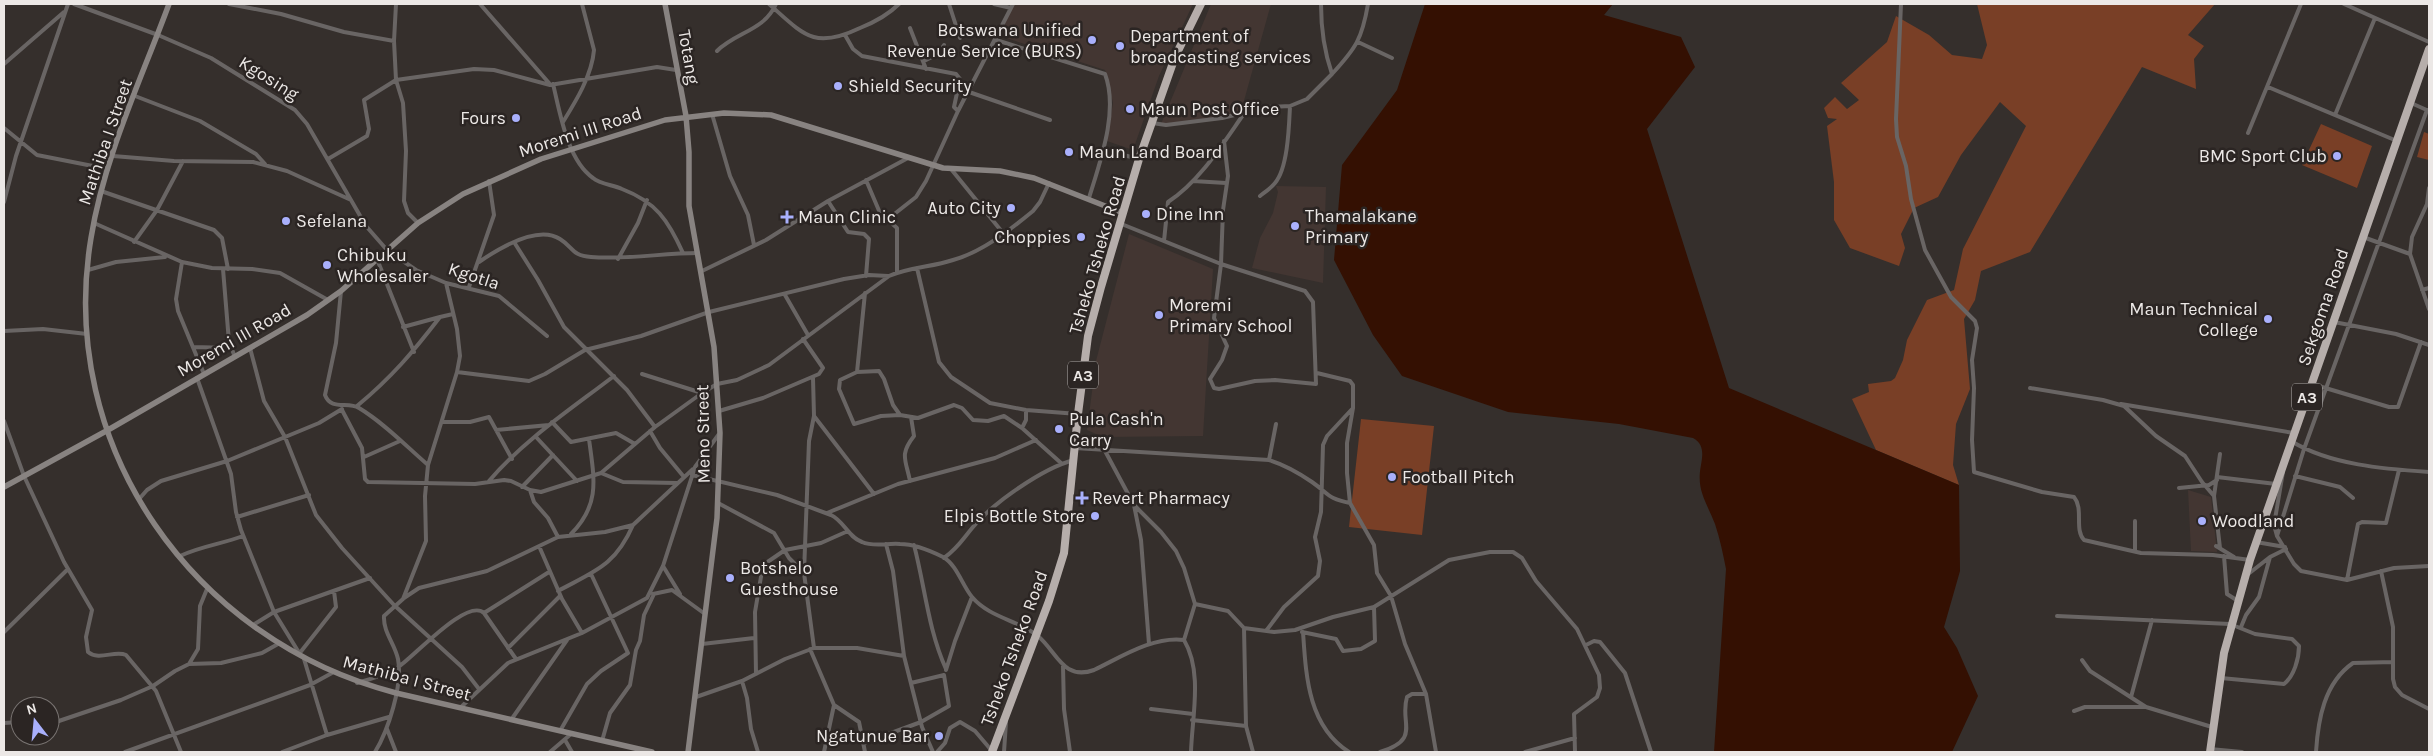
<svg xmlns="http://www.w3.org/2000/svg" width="2433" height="756" font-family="Karla,sans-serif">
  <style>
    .built { fill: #433632 }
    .green { fill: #793f26 }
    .water { fill: #341002 }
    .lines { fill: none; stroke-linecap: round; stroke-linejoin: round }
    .street { stroke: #696564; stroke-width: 4 }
    .secondary { stroke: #888381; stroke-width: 5.5 }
    .highway { stroke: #b6aeab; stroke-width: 8 }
    .poi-dot { fill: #a9b0fc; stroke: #2b2523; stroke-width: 2 }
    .labels { text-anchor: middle; stroke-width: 5; stroke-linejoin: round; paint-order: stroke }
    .shield { fill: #2b2523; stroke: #b2aeac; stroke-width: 1 }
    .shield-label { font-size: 16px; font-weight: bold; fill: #ece8e6 }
    .poi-label { font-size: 18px; fill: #ece8e6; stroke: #2b2523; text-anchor: start }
    .street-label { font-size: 18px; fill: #ece8e6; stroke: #2b2523 }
  </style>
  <rect width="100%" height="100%" fill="#352f2c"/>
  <path class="built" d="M1011,4H1193L1159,76L1133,150L1107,141L1113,103L1105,70L997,35Z
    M1211,4H1271L1240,115L1161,124Z
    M1276,186L1326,187L1323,283L1252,268L1260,238L1273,213L1278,192Z
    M1129,234L1213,269L1203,436L1103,437L1087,430L1096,361Z
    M2188,490L2211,497L2217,552L2191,551Z"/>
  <path class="green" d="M1977,4H2215L2188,35L2204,46L2194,59L2196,89L2142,67L2030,252L1981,271L1975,300L1964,319L1970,389L1956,424L1953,465L1959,485L1876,450L1852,399L1869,392L1868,384L1891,381L1895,378L1903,360L1907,340L1927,300L1954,290L1963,249L2026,126L2000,102L1961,155L1938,197L1914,208L1901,234L1905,248L1899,266L1850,248L1834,220V182L1827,126L1837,119L1828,118L1824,108L1835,97L1847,109L1859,100L1841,83L1887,42L1896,16L1929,35L1952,55L1982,59L1987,45Z
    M2321,124L2372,146L2357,188L2302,165Z
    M2424,132L2429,134V160L2417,157Z
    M1361,419L1434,426L1422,535L1349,527Z"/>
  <path class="water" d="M1425,4H1613L1604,15L1681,37L1695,67L1647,129L1729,388L1959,485L1960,571L1944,627L1957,648L1978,696L1952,752H1714L1726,569C1723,554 1720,539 1715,524C1706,501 1696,490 1701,465C1703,454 1704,444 1693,438L1619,424L1508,412L1402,376L1373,335L1334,260L1342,165L1397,90Z"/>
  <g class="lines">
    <path class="street" d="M74,4L158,35L211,58L295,110L307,124L366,226L387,250L416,270L446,283L499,296L547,336
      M229,4L281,14L344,32L394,41L396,4
      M480,4L549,83
      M769,4C804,35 814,50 860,28C875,22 888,15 899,4
      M949,4L960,38
      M994,4L1011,8
      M1901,4L1896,119L1897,137L1906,166L1911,199L1925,250L1951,297L1975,321L1977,328L1972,360L1974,388L1972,440L1974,472L2042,492L2074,497C2084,509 2074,529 2084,540L2141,553L2213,555L2250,560
      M2344,4L2429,42
      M910,28L926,69
      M845,35L853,49L862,56L956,74L960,79L954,107L958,111
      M996,40L1105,74C1119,111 1100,162 1089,198
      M394,41L396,80L403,103L406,151L404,201L408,213L418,223
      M1358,42L1392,58
      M717,51C736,32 764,31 776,4
      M924,61L938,54L944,45
      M4,64L64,12
      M1332,74C1356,48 1362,39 1368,4
      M553,84C560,112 567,160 593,178C600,184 613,185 622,189C656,202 668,220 683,253
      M2268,87L2397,141
      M969,92L1050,120
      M135,96L200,121L256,154L265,164
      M2411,103L2429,111
      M712,114L730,176L748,215L754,245
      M2335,115L2375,18
      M563,122C576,101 592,75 594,50L582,4
      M1152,123L1166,125L1222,118L1268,107L1290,106L1307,99L1332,74C1324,51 1321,28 1321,4
      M4,128L37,155L108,169
      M2248,133L2301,4
      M1104,150L1139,159
      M113,156L174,161L253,162L287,171L351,200
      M328,159L367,136L369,129L364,100L396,80L474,69L494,70L550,85L657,67L676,70
      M951,169L1003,233
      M866,180L880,213L897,228V273
      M1193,181L1226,183
      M2429,188L2427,204L2412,237L2410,254L2429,309
      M101,191L214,230L222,238L228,269
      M1260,196C1265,192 1271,188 1275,183C1288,168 1289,126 1290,106
      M828,201L848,232L864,234L869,239L866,276
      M4,202L16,156L68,4
      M888,219L916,197L926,181L958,111L1013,4
      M94,223L182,262L212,268L252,269L280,273L328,300
      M1119,223L1221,264L1305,291L1313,302L1316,384L1275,380L1255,381L1219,389L1214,388L1210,379L1222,360L1227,346L1214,318L1221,264L1223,210L1228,176L1224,141
      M2363,237L2410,254
      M1164,241L1168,202C1199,182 1222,145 1243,115
      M134,242L157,210L183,161
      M514,242L538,280L564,327L627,390L655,427
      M377,259L414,352
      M618,259L638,223L647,200
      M182,262L176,299L178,311L204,374
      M479,262C498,249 537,224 560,239C573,247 572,256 591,257C627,260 662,253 698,253
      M917,268L939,362L951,377L990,403L1026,410L1078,414
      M223,269L229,342L235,357
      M88,270L116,262L165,257
      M702,271L766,240L828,201L908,158
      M469,287L494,215L489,181
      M2422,290L2429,288
      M341,291L336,343L325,395C331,411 348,401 359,408C384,423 406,446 428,465
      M785,295L808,335
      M2334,322L2396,334L2429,345
      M403,327L440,317
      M4,331L43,329L87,334
      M194,347L230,348
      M250,348L264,401L285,437L316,515L342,548L394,605L462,667L479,689
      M457,372L529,381L545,374L585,350L641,336L709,312L844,279L869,275L888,276
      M857,372L865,293
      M1317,373L1350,381L1353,385V408L1347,443V473L1350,503L1374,545L1377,573L1391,596L1405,644L1426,694L1436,752
      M642,374L702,393
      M197,378L231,474L236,512L241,530L274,612L298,651
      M813,378L814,416L809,441L804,573L814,648
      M2312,384L2389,407H2398L2421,342
      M2030,388L2103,400L2124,406L2156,436L2185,456L2202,482L2214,496
      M2121,404L2294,433
      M357,406C392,377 413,352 440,317L453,314
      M342,410L362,448L365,479L368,482L475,484L504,480L511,481L530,490L541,492L601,473L655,427L702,393L717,384L737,380L769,365L889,276C910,267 932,267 953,260C982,252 1010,230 1033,211L1040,202L1049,183
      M719,411L763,398L819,374L823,368L803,339
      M900,415L893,405L884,379L879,371L857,372L840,380L839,389L854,424L881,416L900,415L918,418L954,405L962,408L973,420L988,421L1004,416L1022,428L1026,420V410
      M814,416L874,494
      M4,421L24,476L64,562L92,610L86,637L88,652C99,661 115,650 126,655L156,691L181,752
      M442,422H470L489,417L512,459
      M552,422L571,442L616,433L635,444
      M1022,428L1061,463
      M496,430L549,425
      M650,431L660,448L684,477
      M536,437L577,481
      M2291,441C2330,465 2385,469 2429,472
      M1075,448L1269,460C1285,465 1299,473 1312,482C1329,494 1328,499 1350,503
      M1104,449L1134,505L1141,540L1149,644
      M364,457L400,441
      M1269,460L1276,424
      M2283,472L2274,525L2277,536L2294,564L2301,571L2347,580L2394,568L2429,566
      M601,473L623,482L677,483
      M692,475L777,495L831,515C844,521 848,537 862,542C873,547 887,543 900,544C915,544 929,550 943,557C957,565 962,585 972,597C990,618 1018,620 1038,636C1057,652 1063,681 1094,670C1121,657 1153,636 1184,640
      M2295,476L2340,487L2353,498
      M2217,477L2276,484
      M489,481C524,440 571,409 614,376
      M910,481C906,460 899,455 914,436L911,417
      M522,487L553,455
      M2179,488L2209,485L2217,480
      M530,490L534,502L548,518L558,537
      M140,498L147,490L161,481L227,461L319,423L342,409
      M718,503L774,533L789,558L804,573
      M1134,505L1161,532L1176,551L1184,568L1195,604L1184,640C1203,672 1192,717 1191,752
      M827,513L898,484L995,458L1036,440
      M237,517L309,495
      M571,534C601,504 594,478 589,439
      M2277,536L2304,449L2427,110
      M2256,542L2285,547
      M886,544L893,571L904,656
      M914,545C925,587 928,629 946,669
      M539,546L562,599L582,633
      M2216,546L2234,557
      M2220,548L2214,496L2220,454
      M2135,551V521
      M180,556C201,546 222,544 243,536
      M2224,556L2227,594L2238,601
      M944,558C958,548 962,540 973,527C993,503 1043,468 1074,460
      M663,566L680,594
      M2381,571L2393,627V679L2395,687L2402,695L2429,709
      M2247,575L2270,557L2286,549
      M2347,580L2358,524L2362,522L2386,523L2399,470
      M558,591C595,571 615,566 633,525
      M653,594L672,590L705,614
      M404,598L419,588L487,571L558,537L605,532L633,525L693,469
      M1195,604L1228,611L1244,628L1274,632L1295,630L1333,617L1374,607L1449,560L1490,552H1513L1522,558L1536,581L1577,629L1599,675L1600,688L1597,697L1574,714L1575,752
      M484,613L549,572
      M2057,616L2230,624L2255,634L2292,639L2299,646C2299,659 2294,676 2284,684L2221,678
      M253,625L274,612L370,578
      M2241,627L2246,615L2259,597L2270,557
      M1244,628L1246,726L1253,752
      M1266,631L1284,607L1318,576L1320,561L1315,537L1321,512L1323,445L1327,436L1353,408
      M4,632L68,569
      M1302,632L1336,639L1343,651L1361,649L1375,641L1374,607
      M1303,632C1306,676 1308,726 1349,752
      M702,644L754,638
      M1586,645L1594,641L1600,642L1625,673L1651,752
      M508,648L560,596
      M810,649L834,705L859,722L865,752
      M299,654L336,607L334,591
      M304,659L327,735
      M2082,660L2090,671L2146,707
      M189,664L198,649L200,606L207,589
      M1063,666L1064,709L1070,752
      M946,670L955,641L972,597
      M756,674L755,612L763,565L785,550L821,543L848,531
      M742,681L747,698L751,729L758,752
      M357,683C371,679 385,675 397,668C413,658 467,597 484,613L516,659
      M696,697L742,681L785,659L814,648H857L904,656L922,727L933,752
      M2131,697L2152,620
      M460,708L508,663L582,633L647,598L663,566L695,467L719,434
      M1151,709L1193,714
      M2074,711L2085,707H2146L2212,727
      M511,720L567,640
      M1192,720L1246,726
      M4,723L20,722
      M50,724L121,700L153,686L175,671L189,664L221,663L262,653L278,644
      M387,729L396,752
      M560,731L587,684L601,671L628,653L591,574
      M565,740L572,752
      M602,741L610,713L630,685L636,650L640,641L644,615L654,594
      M864,743L921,722L949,706L944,675L911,683
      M2210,749L2242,752
      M125,752L310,685L332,673
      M282,752L327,735L389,717
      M375,752C388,731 403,685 398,659C395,644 383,632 384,616L403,599L426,541L425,496L428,465L457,372L460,356L457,329L446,283
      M550,752L571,734
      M824,752L834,705
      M937,752L945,743L950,728L960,722L975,731L992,751
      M1004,752L1006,722
      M1380,752C1422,739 1399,723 1407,697L1412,694H1426
      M1525,752L1575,738
      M2316,752C2318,720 2324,683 2353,663L2393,662"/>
    <path class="secondary" d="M169,4C141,80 104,157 91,238C56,447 194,641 396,693L652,752
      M665,4L686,116L689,152V206L714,347L720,433L717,518L688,752
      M4,487L108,430L307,315L341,291L418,223L463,194L541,159L665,120L724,113L771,115L943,168L1000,171L1034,178L1123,213"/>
    <path class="highway" d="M992,752L1049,601L1064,553L1078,414L1088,336L1101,287L1139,159L1175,57L1201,4
      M2210,752L2224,653L2250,560L2429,49"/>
  </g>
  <g class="poi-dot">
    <circle cx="1092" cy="40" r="5"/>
    <circle cx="1120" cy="46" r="5"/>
    <circle cx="838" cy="86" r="5"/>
    <circle cx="1130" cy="109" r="5"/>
    <circle cx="516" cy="118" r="5"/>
    <circle cx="1069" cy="152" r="5"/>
    <circle cx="2337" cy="156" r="5"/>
    <circle cx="1011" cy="208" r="5"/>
    <circle cx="1146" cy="214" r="5"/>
    <path d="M784.5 209.5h5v5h5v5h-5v5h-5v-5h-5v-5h5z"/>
    <circle cx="286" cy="221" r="5"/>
    <circle cx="1295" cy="226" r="5"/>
    <circle cx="1081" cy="237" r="5"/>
    <circle cx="327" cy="265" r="5"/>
    <circle cx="1159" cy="315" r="5"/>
    <circle cx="2268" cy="319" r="5"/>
    <circle cx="1059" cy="429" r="5"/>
    <circle cx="1392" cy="477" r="5"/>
    <path d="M1079.5 490.5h5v5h5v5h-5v5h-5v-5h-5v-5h5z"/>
    <circle cx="1095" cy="516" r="5"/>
    <circle cx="2202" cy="521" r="5"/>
    <circle cx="730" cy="578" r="5"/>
    <circle cx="939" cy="736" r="5"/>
  </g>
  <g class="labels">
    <g class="shield">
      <rect x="1068" y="361.5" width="30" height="27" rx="4"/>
      <rect x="2292" y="383.5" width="30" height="27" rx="4"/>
    </g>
    <g class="shield-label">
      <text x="1083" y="381">A3</text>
      <text x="2307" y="403">A3</text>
    </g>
    <g class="poi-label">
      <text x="1082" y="36" text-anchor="end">Botswana Unified<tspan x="1082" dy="21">Revenue Service (BURS)</tspan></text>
      <text x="1130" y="42">Department of<tspan x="1130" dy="21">broadcasting services</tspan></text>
      <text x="848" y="92">Shield Security</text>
      <text x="1140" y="115">Maun Post Office</text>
      <text x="506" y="124" text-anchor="end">Fours</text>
      <text x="1079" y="158">Maun Land Board</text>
      <text x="2327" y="162" text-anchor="end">BMC Sport Club</text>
      <text x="1001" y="214" text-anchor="end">Auto City</text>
      <text x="1156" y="220">Dine Inn</text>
      <text x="1305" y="222">Thamalakane<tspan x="1305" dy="21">Primary</tspan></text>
      <text x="798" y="223">Maun Clinic</text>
      <text x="296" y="227">Sefelana</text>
      <text x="1071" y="243" text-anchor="end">Choppies</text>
      <text x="337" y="261">Chibuku<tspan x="337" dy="21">Wholesaler</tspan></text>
      <text x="1169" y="311">Moremi<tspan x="1169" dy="21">Primary School</tspan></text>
      <text x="2258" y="315" text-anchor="end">Maun Technical<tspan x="2258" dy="21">College</tspan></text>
      <text x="1069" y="425">Pula Cash'n<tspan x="1069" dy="21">Carry</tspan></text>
      <text x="1402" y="483">Football Pitch</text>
      <text x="1092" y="504">Revert Pharmacy</text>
      <text x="1085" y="522" text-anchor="end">Elpis Bottle Store</text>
      <text x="2212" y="527">Woodland</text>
      <text x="740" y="574">Botshelo<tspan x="740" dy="21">Guesthouse</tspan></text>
      <text x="929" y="742" text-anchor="end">Ngatunue Bar</text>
    </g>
    <g class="street-label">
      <text transform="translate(689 57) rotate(80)" y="6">Totang</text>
      <text transform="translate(269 78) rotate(32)" y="6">Kgosing</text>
      <text transform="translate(580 132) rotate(-18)" y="6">Moremi III Road</text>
      <text transform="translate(105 142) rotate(-71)" y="6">Mathiba I Street</text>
      <text transform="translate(1097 255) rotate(-74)" y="6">Tsheko Tsheko Road</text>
      <text transform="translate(474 276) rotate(18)" y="6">Kgotla</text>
      <text transform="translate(2323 307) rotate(-71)" y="6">Sekgoma Road</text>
      <text transform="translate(234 340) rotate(-30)" y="6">Moremi III Road</text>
      <text transform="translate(703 434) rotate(-91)" y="6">Meno Street</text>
      <text transform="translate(1014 648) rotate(-70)" y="6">Tsheko Tsheko Road</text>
      <text transform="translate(407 678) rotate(15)" y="6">Mathiba I Street</text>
    </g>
  </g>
  <rect width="2433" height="756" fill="none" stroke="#ece8e6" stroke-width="10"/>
  <g transform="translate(35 721) rotate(344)"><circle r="24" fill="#2b2523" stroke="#787371"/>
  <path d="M0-4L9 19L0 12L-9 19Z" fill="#a9b0fc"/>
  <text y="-8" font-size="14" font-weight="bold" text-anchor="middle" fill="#ece8e6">N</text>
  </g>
</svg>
